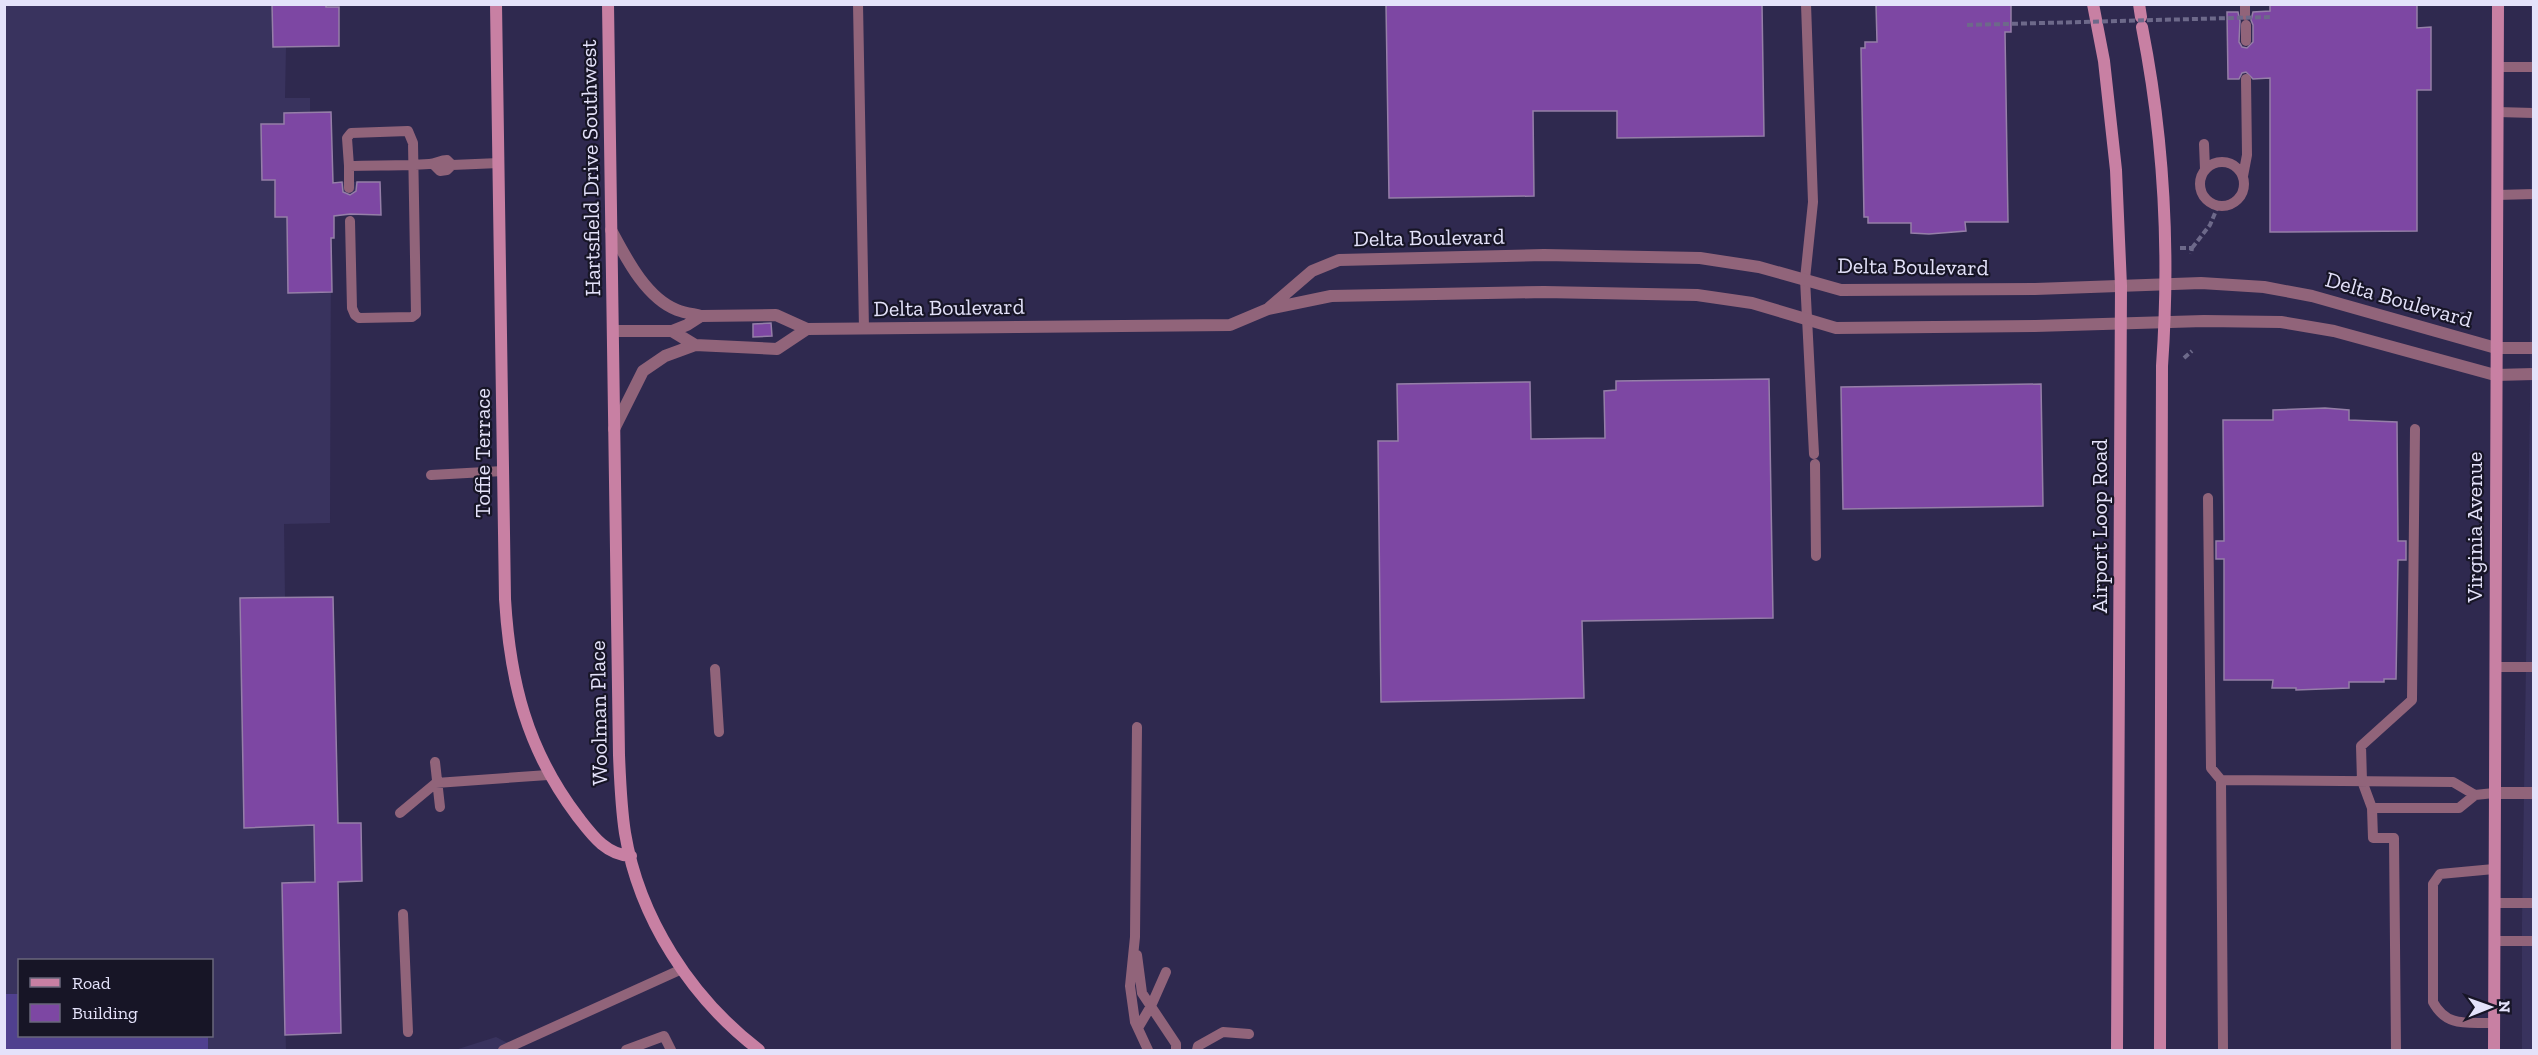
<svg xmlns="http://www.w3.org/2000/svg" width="2538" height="1055" font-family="'Zilla Slab',serif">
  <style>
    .built { fill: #39335e; fill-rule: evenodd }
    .green { fill: #50408f }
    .building { fill: #7d47a3; stroke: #957fa8; stroke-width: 1.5 }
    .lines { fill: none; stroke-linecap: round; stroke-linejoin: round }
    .path { stroke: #6d698a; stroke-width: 4; stroke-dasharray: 6 3; stroke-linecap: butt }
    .lane { stroke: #91647a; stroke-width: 10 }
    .street { stroke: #91647a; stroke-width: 12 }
    .secondary { stroke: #c880a3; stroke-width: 12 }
    .path-bridge { stroke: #6d698a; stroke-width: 4; stroke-dasharray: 6 3; stroke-linecap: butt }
    .labels { text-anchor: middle; stroke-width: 4.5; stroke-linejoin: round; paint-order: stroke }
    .street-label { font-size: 22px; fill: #e4e2fa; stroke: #171526 }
  </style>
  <rect width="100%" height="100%" fill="#2f294f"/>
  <path class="built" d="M326,4V7H339V46L286,47L285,98H310V113L331,112L333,182H380L381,215L334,216V238L331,239L330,523L284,524L285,598L240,599L244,828L314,825L315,882L282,883L286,1050H5V5ZM20,960H212V1036H20Z
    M2533,4L2534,1050H2522V923L2530,406L2531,5Z
    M496,1037L521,1050H455Z"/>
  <path class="green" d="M4,994H19L20,1036H208V1050H5Z"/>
  <path class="building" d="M272,4H326V7H339V46L273,47Z
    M1386,4H1762L1764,136L1617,138V111H1533L1534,196L1389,198Z
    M1876,4H2011V32H2005L2008,222H1965L1966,231L1929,234L1911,233V223H1868V217H1864L1861,48H1865V42H1877Z
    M2270,4H2417V28L2431,27V90H2417V231L2270,232V78L2253,79L2246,72L2242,73L2239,79H2228L2227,12H2238L2240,21L2239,42L2242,47L2247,48L2253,42V25L2251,20L2253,12L2270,11Z
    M331,112L333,183L342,182L343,192L350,195L356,191L357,182H380L381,215L350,214L334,216V238H331L332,292L288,293L287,217H275V180H262L261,124H284V113Z
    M771,323L772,336L753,337V324Z
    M1769,379L1773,618L1582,621L1584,698L1381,702L1378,441H1398L1397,384L1530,382L1531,439L1605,438L1604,391L1616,390V381Z
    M2041,384L2043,506L1843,509L1841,387Z
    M2325,408L2349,410V420L2397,422L2398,541H2406V560H2398L2396,679H2384V682H2349V688L2296,690V688H2272L2273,680H2224V559H2216V541H2224L2223,420H2273V410Z
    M333,597L338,823H361L362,881L338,882L341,1033L285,1035L282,883L315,882L314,825L244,828L240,598Z"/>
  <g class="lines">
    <path class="path" d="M2180,248H2192L2191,254
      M2192,248L2210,225L2218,206
      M2462,312V324
      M2184,358L2192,351"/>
    <path class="lane" d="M858,4L864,329
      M1806,4L1813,202L1805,279L1814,454
      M2245,4V15
      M2246,25V41
      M2498,67H2534
      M2497,112L2534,113
      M2204,144L2205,169
      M2200 184a22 22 0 1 1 44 0a22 22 0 1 1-44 0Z
      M433,164L440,171L447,170L452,165
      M349,166V188
      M2243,176L2247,155L2246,79
      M2497,195L2534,194
      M350,221L352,308L355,315L359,318L412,317L416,314L413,143L408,131L351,133L347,138L349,166C375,165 402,166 429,164C436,164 440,160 447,160L452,165L499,163
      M1815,464L1816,556
      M431,475L503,471
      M2208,498L2211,768L2221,780L2223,1050
      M2495,667H2534
      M715,669L719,732
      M1137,727L1135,937L1130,986L1135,1022L1148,1050
      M435,762L440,807
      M2221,780L2453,782L2475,795
      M2372,808H2459L2475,795L2494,793
      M400,813L436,783L548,775
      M2494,903H2534
      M403,914L408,1032
      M2494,941H2534
      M1137,955L1142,993L1176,1044V1050
      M2494,1023C2468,1022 2447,1028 2433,1002V884L2440,874L2494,869
      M1138,1028L1151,1006L1166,972
      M503,1050L682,969
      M626,1050L664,1036L671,1050
      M1197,1050L1198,1046L1223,1032L1249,1034
      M2396,1050L2394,838H2373L2372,808L2362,781L2361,746L2412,700L2415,429"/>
    <path class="street" d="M611,230C626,258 646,298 677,310C685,313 693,314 701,316
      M1269,308L1312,271L1339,260L1544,255L1700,258L1759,267L1841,290L2035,289L2201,283L2264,287L2312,296L2496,348H2534
      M613,331H672L687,325L701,316L776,315L807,329L1230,325L1268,309L1331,296L1544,292L1697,295L1752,303L1836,328L2035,326L2204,321L2281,322L2334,331L2495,375L2534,374
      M672,331L695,345L777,349L807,329
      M614,429L643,371L665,356L695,345
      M2494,793H2534"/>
    <path class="secondary" d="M496,4L505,599C510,682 527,750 578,817C592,835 606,855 631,856
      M608,4L619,755C620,781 621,807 625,833C639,918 691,998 759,1050
      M2093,4L2104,61L2116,170L2121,286L2117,1050
      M2139,4L2141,17
      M2142,27C2164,138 2170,253 2162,366L2160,1050
      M2494,1050L2498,4"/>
    <path class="path-bridge" d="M1967,25L2270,17"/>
  </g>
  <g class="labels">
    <g class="street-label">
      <text transform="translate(590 168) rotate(-91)" y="8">Hartsfield Drive Southwest</text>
      <text transform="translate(1429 237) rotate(-1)" y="8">Delta Boulevard</text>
      <text transform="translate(1913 266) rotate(1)" y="8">Delta Boulevard</text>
      <text transform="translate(2399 299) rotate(16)" y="8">Delta Boulevard</text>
      <text transform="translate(949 307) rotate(-1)" y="8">Delta Boulevard</text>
      <text transform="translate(482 453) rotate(-90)" y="8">Toffie Terrace</text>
      <text transform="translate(2099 526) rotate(-90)" y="8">Airport Loop Road</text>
      <text transform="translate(2474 527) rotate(-90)" y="8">Virginia Avenue</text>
      <text transform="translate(598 713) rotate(-91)" y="8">Woolman Place</text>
    </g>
  </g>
  <rect width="2538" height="1055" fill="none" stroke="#e4e2fa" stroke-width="12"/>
  <rect x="18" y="959" width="195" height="78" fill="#171526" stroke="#69677b" stroke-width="1.5"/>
  <rect x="30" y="978" width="30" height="9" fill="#c880a3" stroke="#69677b" stroke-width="1.5"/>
  <text x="72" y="989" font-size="18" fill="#e4e2fa">Road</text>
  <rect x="30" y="1004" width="30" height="18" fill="#7d47a3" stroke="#69677b" stroke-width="1.5"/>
  <text x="72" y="1019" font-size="18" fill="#e4e2fa">Building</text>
  <g transform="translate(2490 1007) rotate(89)" stroke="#171526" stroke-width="4.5" paint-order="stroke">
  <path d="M0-4.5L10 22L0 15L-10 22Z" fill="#e4e2fa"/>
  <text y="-9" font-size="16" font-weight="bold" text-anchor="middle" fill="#e4e2fa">N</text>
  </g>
</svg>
